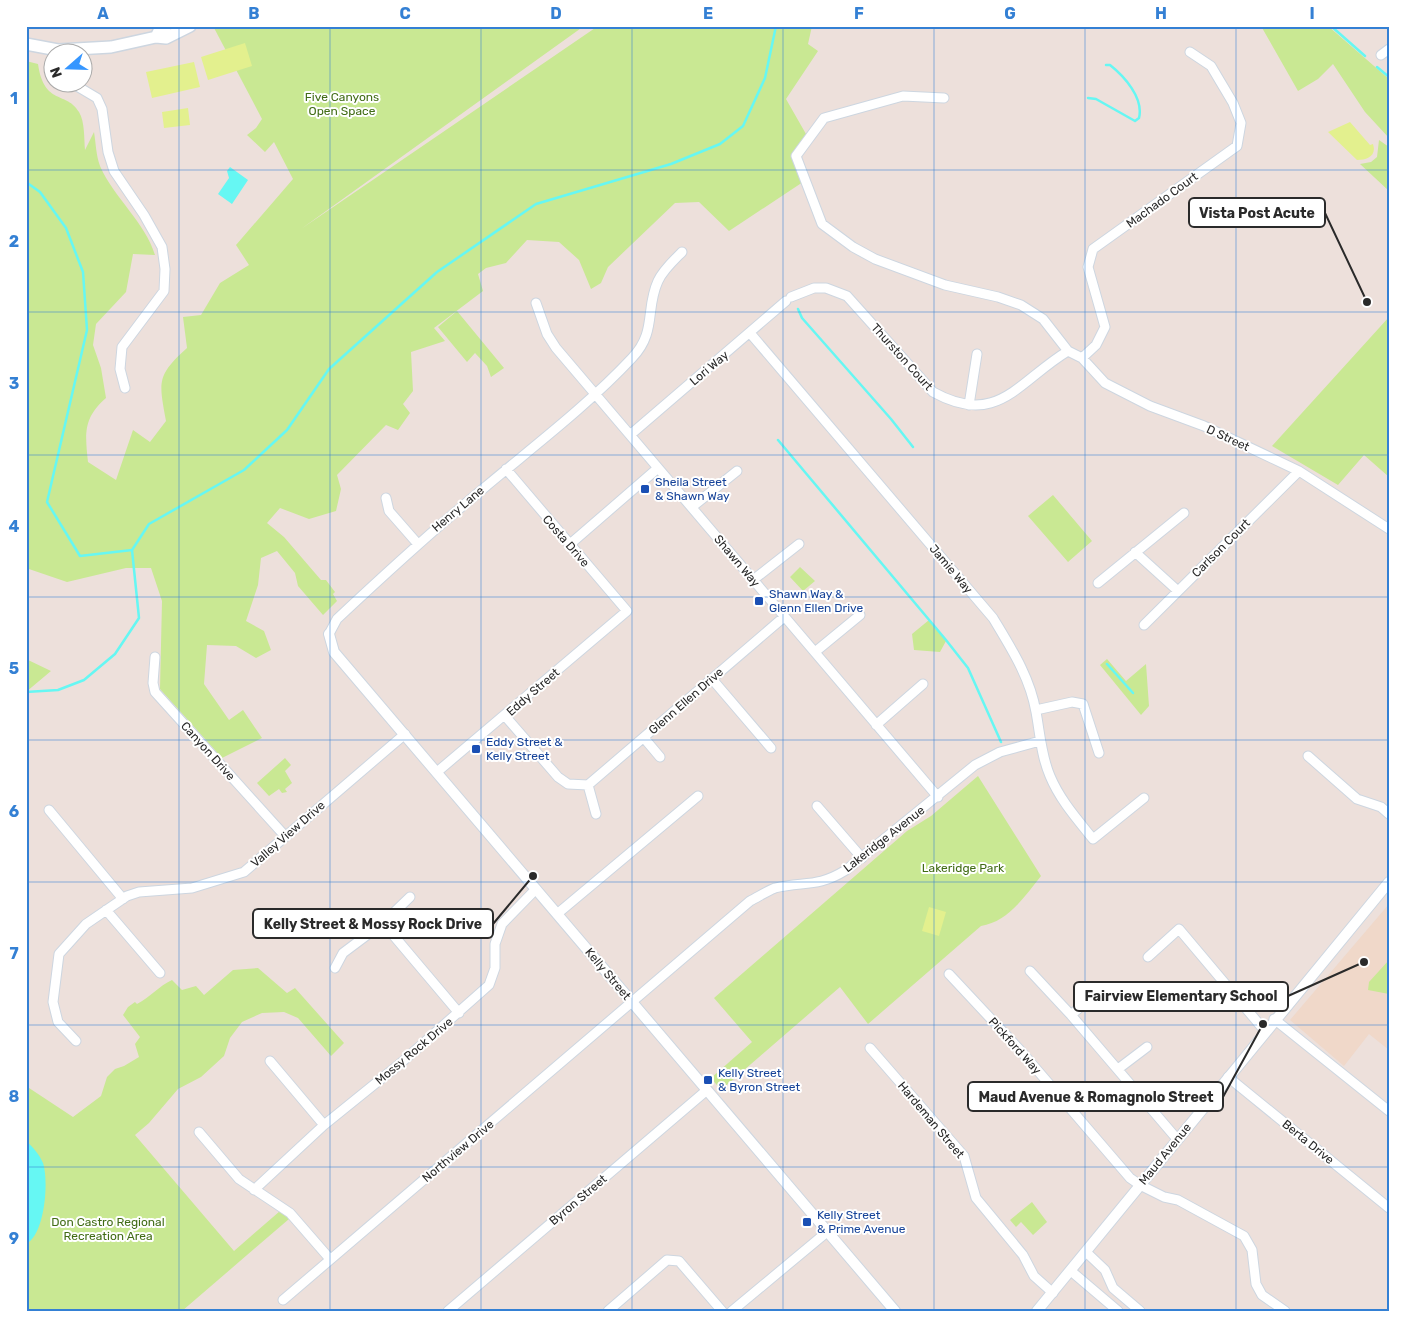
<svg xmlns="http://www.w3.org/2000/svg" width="1415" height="1337" font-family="Rubik,sans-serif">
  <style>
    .education { fill: #f0d8c9 }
    .green { fill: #c9e893 }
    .pitch { fill: #e3f08e }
    .water { fill: #66f7f3 }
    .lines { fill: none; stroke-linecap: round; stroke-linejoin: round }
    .stream { stroke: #66f7f3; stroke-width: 2.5 }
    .minor-casing { stroke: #cdd6e0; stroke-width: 11 }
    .tertiary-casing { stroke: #cdd6e0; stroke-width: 12 }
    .secondary-casing { stroke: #cdd6e0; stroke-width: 14 }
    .minor { stroke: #fff; stroke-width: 9 }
    .tertiary { stroke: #fff; stroke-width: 10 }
    .secondary { stroke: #fff; stroke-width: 11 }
    .grid { fill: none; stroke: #3480d4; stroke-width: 1; stroke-opacity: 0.55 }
    .transit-dot { fill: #1a4fb4; stroke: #fff; stroke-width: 2 }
    .labels { text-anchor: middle; stroke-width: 4; stroke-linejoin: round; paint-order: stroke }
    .park-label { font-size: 12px; fill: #416c15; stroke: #fff }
    .street-label { font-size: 12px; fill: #2a2a2a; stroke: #fff }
    .transit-label { font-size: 12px; fill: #164399; stroke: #fff; text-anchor: start }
    .leader { fill: none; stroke: #2a2a2a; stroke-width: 2 }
    .callout-dot { fill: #2a2a2a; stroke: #fff; stroke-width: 2 }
    .callout { fill: #fff; stroke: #2a2a2a; stroke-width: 2 }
    .callout-label { font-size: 14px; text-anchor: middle; font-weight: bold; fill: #2a2a2a }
    .neatline { fill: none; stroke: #3480d4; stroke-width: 2 }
    .grid-label { font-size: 16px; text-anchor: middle; font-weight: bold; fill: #3480d4 }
  </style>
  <rect width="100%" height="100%" fill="#ede0db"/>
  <path class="education" d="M1389,904V1050L1369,1034L1344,1066L1290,1020Z"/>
  <path class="green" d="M213,26H584L301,229L598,26H812L808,44L818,51L786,99L806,134L792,154L803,182L729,231L699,202L675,203L608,267L601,283L591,289L579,260L559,242L527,240L506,263L486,268L478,274L483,291L434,328L445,341L411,352L413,391L403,404L410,413L398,430L386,425L337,475L341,489L336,511L309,519L280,508L267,523L284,537L321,580H326L335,592L333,594L337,601L323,615L298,586L295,573L277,551L261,558L258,585L246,621L264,631L271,650L256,658L236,646L207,645L204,684L229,720L243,710L262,738L222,758L160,689L162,601L151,568H126L67,582L26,568V61L38,64C44,106 67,91 79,112C85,122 84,139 85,150L94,132C96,144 96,155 100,166C114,198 145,222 155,255L133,254L126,292L96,324L93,345L101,368L106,398C83,418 85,434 88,462L116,480L133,430L150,442L166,421C159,382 156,376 187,348L183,317L201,315L220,283L249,265L236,245L293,179L274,142L265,152L247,135L256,128L262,119Z
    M1261,26H1328L1389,79V138L1365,112L1333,64L1318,79L1298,91Z
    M1379,140L1389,147V191L1360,164L1371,162L1377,157Z
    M457,311L504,368L491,377L487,366L475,353L467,362L438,327Z
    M1389,317V477L1364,455L1338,485L1272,446Z
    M1053,495L1092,541L1068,562L1028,516Z
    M800,567L815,581L803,591L790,577Z
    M929,620L946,641L940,652L914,650L912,634Z
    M26,659L51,671L26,692Z
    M1107,659L1126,681L1146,664L1149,706L1141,715L1100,665Z
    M285,758L291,765L285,771L292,783L285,789L287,792L282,793L279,789L269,796L257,783Z
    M978,776L1041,876C1025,896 1008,922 981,926L868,1024L840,987L721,1090L711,1078L752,1042L714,998L907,831L931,816Z
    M1389,960V994L1368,990L1369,982Z
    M258,968L287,993L295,988L344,1043L331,1056L298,1018L284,1012L262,1013L242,1022L230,1038L224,1056L201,1077L178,1089L149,1123L135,1135L234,1251L280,1211L289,1219L182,1311H26V1086L73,1117L101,1096L107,1077L115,1069L124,1066L139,1057L135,1044L140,1037L123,1015L128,1007L135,1002L137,1004C150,997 159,986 172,980L182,990L196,986L204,995L233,970Z
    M1032,1202L1047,1222L1033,1235L1021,1222L1016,1227L1010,1220Z"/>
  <path class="pitch" d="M245,43L252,66L208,80L201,57Z
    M194,62L200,87L152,98L146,72Z
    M188,108L190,125L164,128L162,112Z
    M1350,122L1370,145L1373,144C1377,156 1367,160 1357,160L1328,132Z
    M929,907L946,912L939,936L922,931Z"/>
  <path class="water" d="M230,167L248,180L232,204L218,194L229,178L227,171Z
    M26,1141C33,1147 39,1154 43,1163C49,1181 45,1235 26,1244Z"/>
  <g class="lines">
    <path class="stream" d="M1331,26L1365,56
      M1377,67L1389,77
      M1088,98L1096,99L1135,121L1139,118C1144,98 1124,76 1110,65H1106
      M26,182L40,192L66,228L83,272L87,330L47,502L80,556L132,550
      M798,309L802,318L891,419L913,447
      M778,440L946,640L968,668L1001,742
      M1107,664L1133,693
      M26,692L58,690L84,680L115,654L139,618L132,550L149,524L244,470L287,430L329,369L437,272L536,204L671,164L720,144L743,126L765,78L776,26"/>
    <defs>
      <path id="minor" d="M1381,55L1389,49
        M70,82L97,98L102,109L108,152L114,171L144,215L162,247L165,269L164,291L122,347L120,369L125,388
        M944,98L903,96L824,118L796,156L822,224L853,247L875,259L945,285L998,297L1021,305L1043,319L1068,351L1082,358L1105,383L1150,406L1204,426L1299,471L1389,529
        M791,297L814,288H826L847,296L933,392C998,428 1018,381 1068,351
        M536,303L547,334L556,348L938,797
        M750,333L993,618C1011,648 1030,677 1036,712C1040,733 1041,755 1050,776C1060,800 1077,819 1093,839L1144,798
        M1082,358L1096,345L1105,327L1088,267L1093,249L1237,146L1241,123L1233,103L1211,66L1190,52
        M969,405L977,354
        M630,435L786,301
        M386,498L389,511L417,543
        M692,507L737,471
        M569,545L658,468
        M1135,552L1178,591
        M753,580L799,544
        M1098,583L1184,513
        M1144,625L1299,471
        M329,634L337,619C385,574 433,530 484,488C534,446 587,406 632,358C657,332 645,309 658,281C663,270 673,261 682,252
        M815,652L860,615
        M155,657L153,683L155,692L285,836
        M712,679L771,748
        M1036,710L1072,702L1083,704L1099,753
        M505,716L558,777L568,784L588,785
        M876,725L923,684
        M644,738L660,757
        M1308,756L1357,799L1381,807L1389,814
        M437,772L627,611L506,469
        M588,785L784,617
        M588,785L596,814
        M817,806L862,858
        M49,810L123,899
        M106,910L160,973
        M557,914L698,796
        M383,923L459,1013
        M1148,957L1179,929L1265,1031
        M335,968L343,953L383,923L410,897
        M1030,971L1071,1015L1177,1139
        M949,974L1020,1050L1130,1178L1140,1185L1164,1197L1178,1200L1244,1236L1252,1250L1256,1284L1262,1295L1285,1311
        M1071,1015L1101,989
        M1274,1019L1389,1111
        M76,1041L58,1022L53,1002L59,954L86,924L127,896L139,892L192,888L244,872L405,734
        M870,1048L964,1156L976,1198L1023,1255L1034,1276L1053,1293
        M270,1061L324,1125
        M1118,1069L1147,1047
        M1228,1077L1389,1208
        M199,1132L239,1179L290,1213L330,1259
        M254,1190L324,1125L402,1062L489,985L495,968V944L502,924L536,889
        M1086,1252L1105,1270L1113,1288L1140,1311
        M1071,1271L1118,1311
        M283,1300L750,901C758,897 767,891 775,888C804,881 817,888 846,870L975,765L1000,752L1040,741
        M448,1311L707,1090
        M608,1311L667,1260L679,1261L722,1311
        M732,1311L827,1232"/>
      <path id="tertiary" d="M329,634L334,652L895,1311
        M1037,1311L1389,882"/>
      <path id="secondary" d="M156,37L160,29L166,26
        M26,44L58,50L111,47L156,37L166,38L190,26"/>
    </defs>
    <use href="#minor" class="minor-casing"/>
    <use href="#tertiary" class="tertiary-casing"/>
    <use href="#secondary" class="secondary-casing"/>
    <use href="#minor" class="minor"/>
    <use href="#tertiary" class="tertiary"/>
    <use href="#secondary" class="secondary"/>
  </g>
  <path class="grid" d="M179,26V1311M330,26V1311M481,26V1311M632,26V1311M783,26V1311M934,26V1311M1085,26V1311M1236,26V1311M26,170H1389M26,312H1389M26,455H1389M26,597H1389M26,740H1389M26,882H1389M26,1025H1389M26,1167H1389"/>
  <g class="transit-dot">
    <rect x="640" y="484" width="10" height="10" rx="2.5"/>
    <rect x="754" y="596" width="10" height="10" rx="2.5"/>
    <rect x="471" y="744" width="10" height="10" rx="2.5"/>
    <rect x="703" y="1075" width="10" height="10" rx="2.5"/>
    <rect x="802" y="1217" width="10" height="10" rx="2.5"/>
  </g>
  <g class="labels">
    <g class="park-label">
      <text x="342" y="101">Five Canyons<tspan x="342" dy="14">Open Space</tspan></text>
      <text x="963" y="872">Lakeridge Park</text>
      <text x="108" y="1226">Don Castro Regional<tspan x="108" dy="14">Recreation Area</tspan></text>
    </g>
    <g class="street-label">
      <text transform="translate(1162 200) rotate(-36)" y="4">Machado Court</text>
      <text transform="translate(902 357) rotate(48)" y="4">Thurston Court</text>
      <text transform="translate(709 368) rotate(-40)" y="4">Lori Way</text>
      <text transform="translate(1228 438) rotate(25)" y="4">D Street</text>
      <text transform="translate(458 509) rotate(-40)" y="4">Henry Lane</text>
      <text transform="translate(566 541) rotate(49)" y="4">Costa Drive</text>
      <text transform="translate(1221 548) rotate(-45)" y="4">Carlson Court</text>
      <text transform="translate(737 561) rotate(50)" y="4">Shawn Way</text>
      <text transform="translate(951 569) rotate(50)" y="4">Jamie Way</text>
      <text transform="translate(533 692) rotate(-41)" y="4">Eddy Street</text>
      <text transform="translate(686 701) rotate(-41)" y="4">Glenn Ellen Drive</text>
      <text transform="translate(208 751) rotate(48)" y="4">Canyon Drive</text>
      <text transform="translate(288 834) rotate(-41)" y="4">Valley View Drive</text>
      <text transform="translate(884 839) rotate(-38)" y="4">Lakeridge Avenue</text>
      <text transform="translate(608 974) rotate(50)" y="4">Kelly Street</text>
      <text transform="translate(1015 1046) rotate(48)" y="4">Pickford Way</text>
      <text transform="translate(414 1051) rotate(-40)" y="4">Mossy Rock Drive</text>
      <text transform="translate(931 1120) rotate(50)" y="4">Hardeman Street</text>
      <text transform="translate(1308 1142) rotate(39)" y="4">Berta Drive</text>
      <text transform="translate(458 1151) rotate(-40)" y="4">Northview Drive</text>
      <text transform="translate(1165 1154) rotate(-51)" y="4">Maud Avenue</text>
      <text transform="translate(578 1200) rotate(-40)" y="4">Byron Street</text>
    </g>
    <g class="transit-label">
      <text x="655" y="486">Sheila Street<tspan x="655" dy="14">&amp; Shawn Way</tspan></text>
      <text x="769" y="598">Shawn Way &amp;<tspan x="769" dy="14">Glenn Ellen Drive</tspan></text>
      <text x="486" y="746">Eddy Street &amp;<tspan x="486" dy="14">Kelly Street</tspan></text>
      <text x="718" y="1077">Kelly Street<tspan x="718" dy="14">&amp; Byron Street</tspan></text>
      <text x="817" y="1219">Kelly Street<tspan x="817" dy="14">&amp; Prime Avenue</tspan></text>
    </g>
  </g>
  <path class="leader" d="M1367 302L1325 213M533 876L493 924M1364 962L1288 996M1263 1024L1223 1097"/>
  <g class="callout-dot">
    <circle cx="1367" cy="302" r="5"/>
    <circle cx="533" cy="876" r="5"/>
    <circle cx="1364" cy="962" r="5"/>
    <circle cx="1263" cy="1024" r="5"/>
  </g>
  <g class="callout">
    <rect x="1189" y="198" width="136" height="29" rx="5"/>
    <rect x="253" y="909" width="240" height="29" rx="5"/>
    <rect x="1074" y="982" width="214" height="29" rx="5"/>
    <rect x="968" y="1082" width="255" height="29" rx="5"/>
  </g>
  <g class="callout-label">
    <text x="1257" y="218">Vista Post Acute</text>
    <text x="373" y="929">Kelly Street &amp; Mossy Rock Drive</text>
    <text x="1181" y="1001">Fairview Elementary School</text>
    <text x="1096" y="1102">Maud Avenue &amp; Romagnolo Street</text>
  </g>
  <rect width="1415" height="1337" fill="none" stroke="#ffffff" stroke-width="55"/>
  <g transform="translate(68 68) rotate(250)"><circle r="24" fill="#ffffff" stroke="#aaaaaa"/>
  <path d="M0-4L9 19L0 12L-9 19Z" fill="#3696ff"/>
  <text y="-8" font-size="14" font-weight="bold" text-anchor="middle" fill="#2a2a2a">N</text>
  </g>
  <rect x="28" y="28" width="1360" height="1282" class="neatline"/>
  <g class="grid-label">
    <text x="103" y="19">A</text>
    <text x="254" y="19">B</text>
    <text x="405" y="19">C</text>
    <text x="556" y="19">D</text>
    <text x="708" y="19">E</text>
    <text x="859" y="19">F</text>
    <text x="1010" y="19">G</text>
    <text x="1161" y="19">H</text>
    <text x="1312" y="19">I</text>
    <text x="14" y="104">1</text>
    <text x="14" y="247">2</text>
    <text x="14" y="389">3</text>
    <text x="14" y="532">4</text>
    <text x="14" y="674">5</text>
    <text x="14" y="817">6</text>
    <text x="14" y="959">7</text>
    <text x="14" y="1102">8</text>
    <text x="14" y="1244">9</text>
  </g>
</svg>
